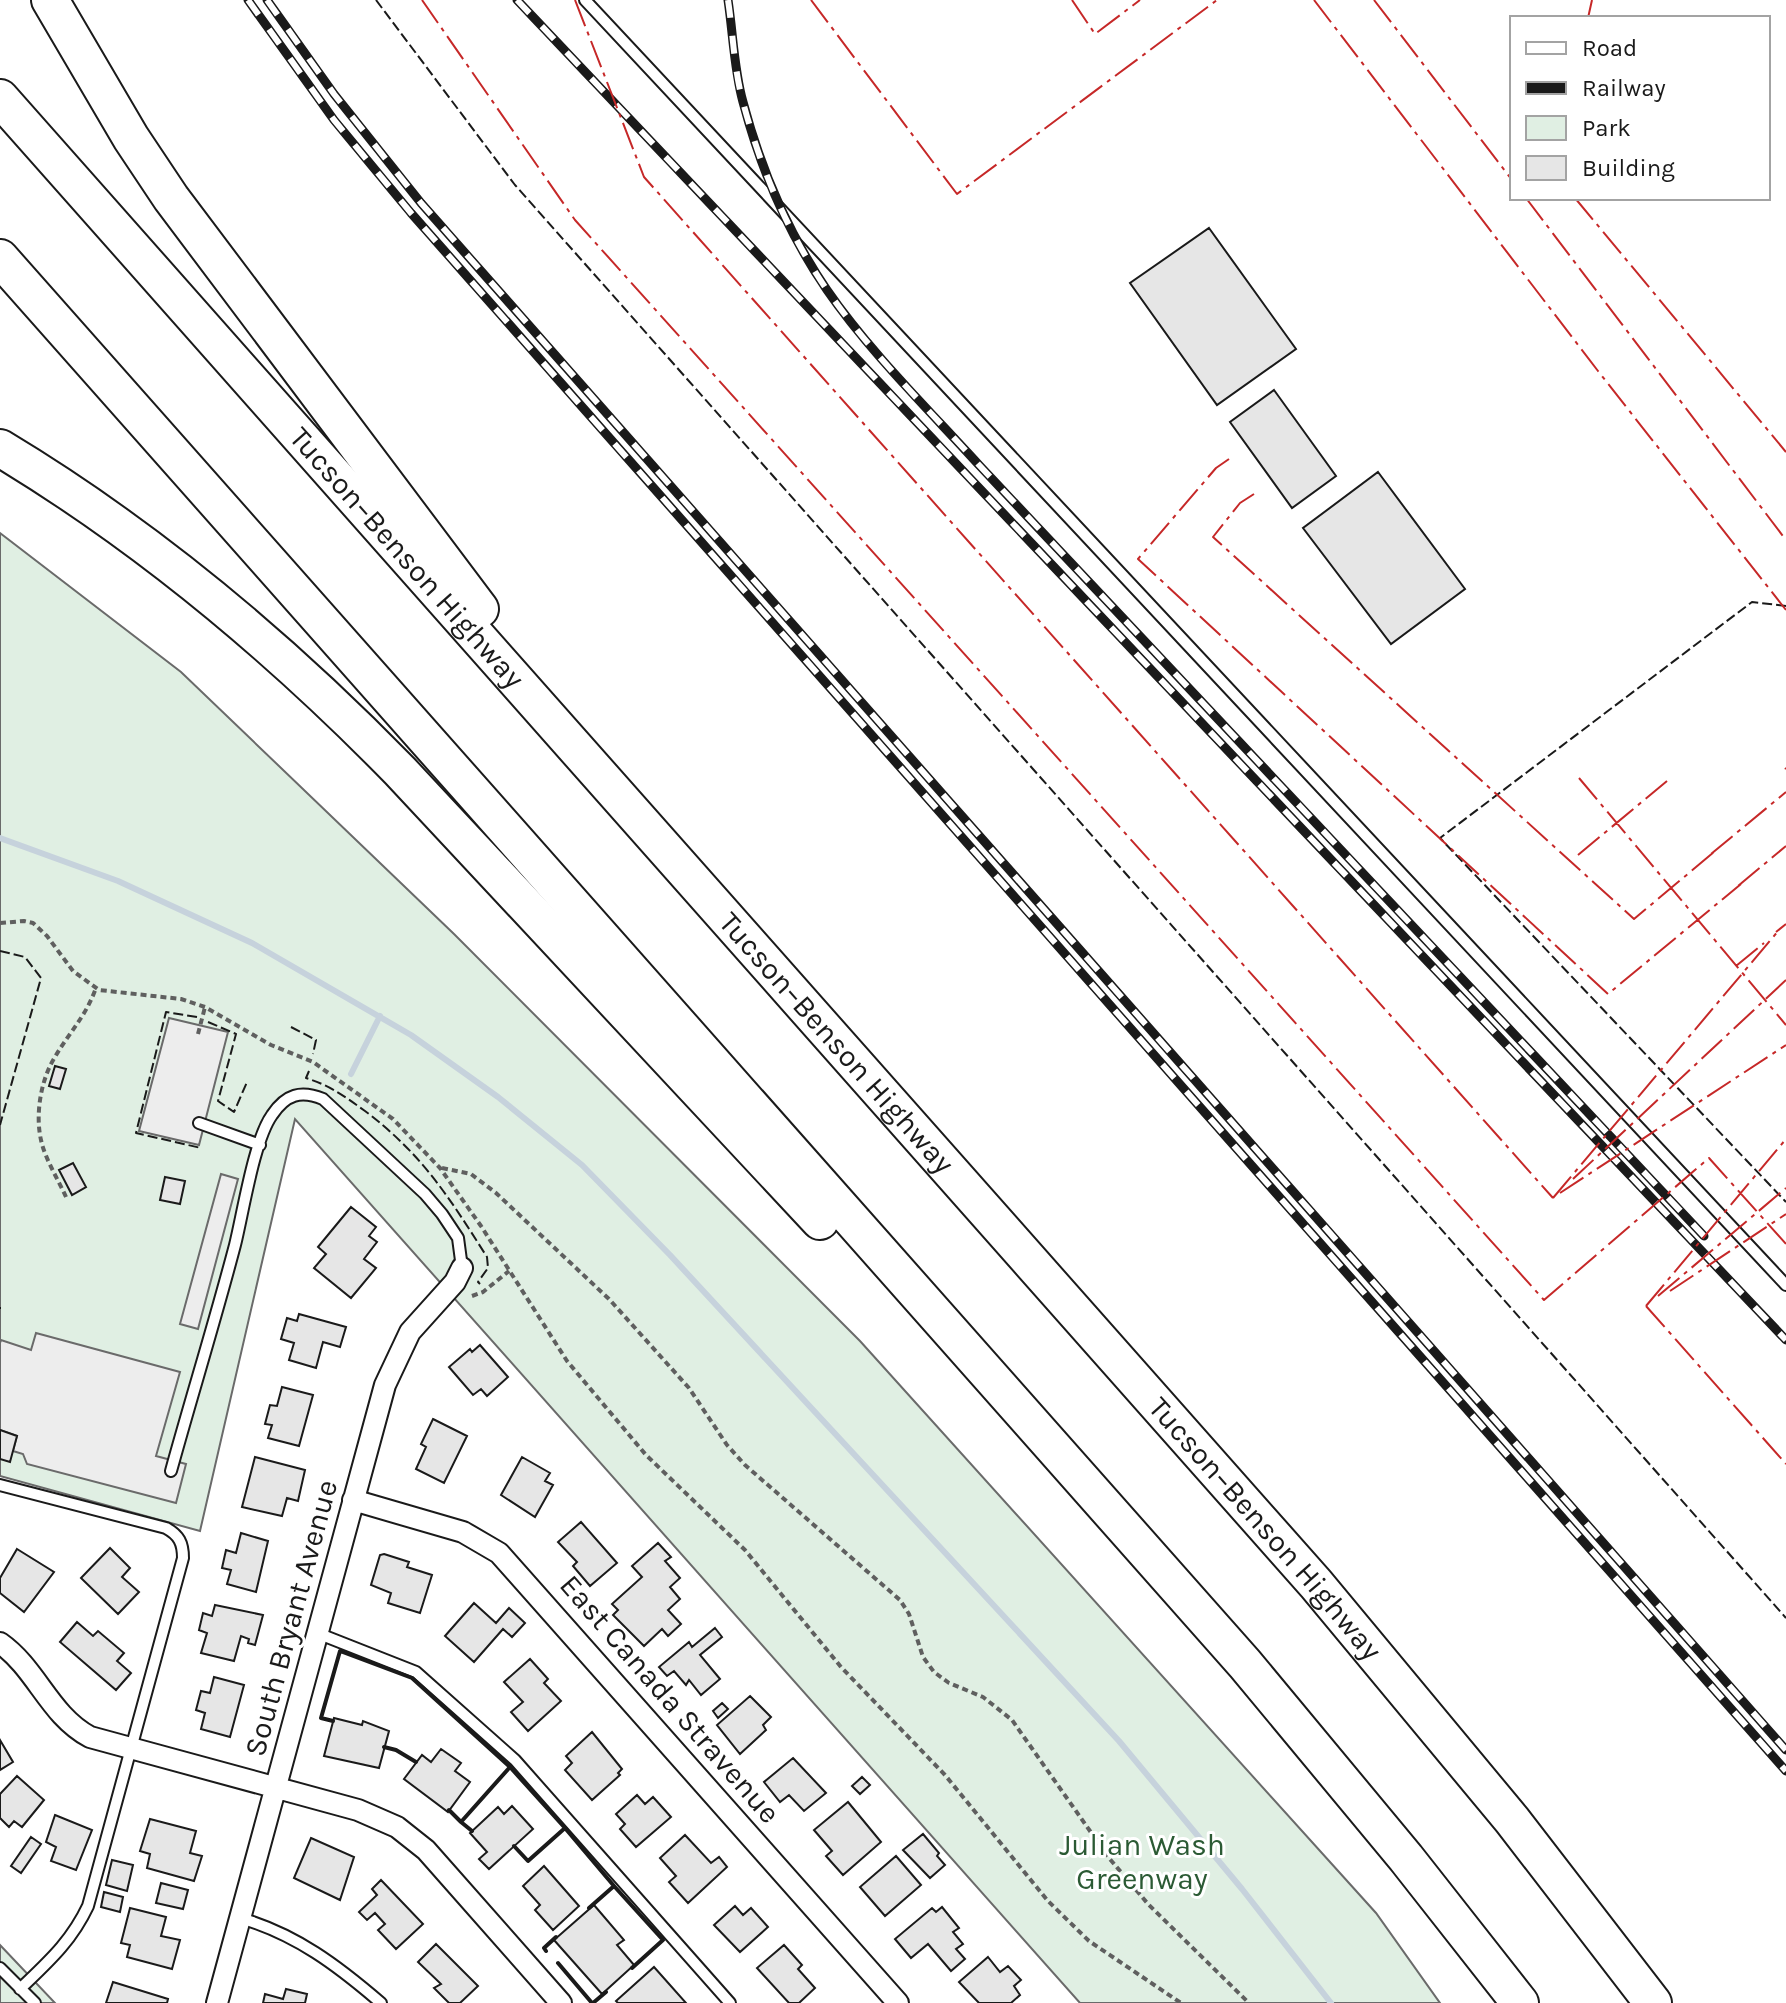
<svg xmlns="http://www.w3.org/2000/svg" width="1786" height="2003" font-family="Karla,sans-serif">
  <style>
    .green { fill: #e0efe3; stroke: #6a6a6a; stroke-width: 2 }
    .parking { fill: #ededed; stroke: #6a6a6a; stroke-width: 2 }
    .lines { fill: none; stroke-linecap: round; stroke-linejoin: round }
    .stream { stroke: #c6d2dc; stroke-width: 6 }
    .building { fill: #e6e6e6; stroke: #1a1a1a; stroke-width: 2 }
    .lane-casing { stroke: #1a1a1a; stroke-width: 14 }
    .street-casing { stroke: #1a1a1a; stroke-width: 24 }
    .highway-casing { stroke: #1a1a1a; stroke-width: 40 }
    .path { stroke: #5f5f5f; stroke-width: 4; stroke-dasharray: 6 4; stroke-linecap: butt }
    .lane { stroke: #fff; stroke-width: 10 }
    .street { stroke: #fff; stroke-width: 20 }
    .highway { stroke: #fff; stroke-width: 36 }
    .rail-casing { stroke: #1a1a1a; stroke-width: 9 }
    .rail { stroke: #fff; stroke-width: 6; stroke-dasharray: 18; stroke-linecap: butt }
    .fence { stroke: #1a1a1a; stroke-width: 2; stroke-dasharray: 10 4; stroke-linecap: butt }
    .wall { stroke: #1a1a1a; stroke-width: 4 }
    .power { stroke: #c62828; stroke-width: 2; stroke-dasharray: 28 6 4 6; stroke-linecap: butt }
    .labels { text-anchor: middle; stroke-width: 6; stroke-linejoin: round; paint-order: stroke }
    .street-label { font-size: 30px; fill: #1a1a1a; stroke: #fff }
    .park-label { font-size: 30px; fill: #2b5a34; stroke: #fff }
  </style>
  <rect width="100%" height="100%" fill="#fff"/>
  <path class="green" d="M0,533L181,672L454,934L860,1341L1376,1913L1440,2003H1080L295,1119L200,1531L0,1476Z
    M0,1945L55,2003H0Z"/>
  <path class="parking" d="M169,1018L228,1032L199,1145L139,1131Z
    M221,1174L238,1179L198,1329L180,1324Z
    M36,1333L180,1372L156,1456L186,1464L176,1503L27,1464L23,1454L13,1451L17,1436L0,1430V1343L1,1340L31,1350Z"/>
  <g class="lines">
    <path class="stream" d="M0,838L118,881L252,943L411,1035L498,1097L582,1165L670,1255L1119,1741L1242,1889L1331,2003
      M351,1074L380,1016"/>
  </g>
  <path class="building" d="M1209,228L1296,349L1217,405L1130,283Z
    M1274,390L1336,476L1292,508L1230,422Z
    M1378,472L1465,589L1391,644L1303,528Z
    M55,1066L66,1069L60,1089L49,1086Z
    M73,1163L86,1187L72,1195L59,1170Z
    M165,1177L185,1181L180,1204L160,1200Z
    M351,1207L376,1227L369,1236L377,1242L364,1259L376,1268L351,1298L314,1268L326,1254L318,1247Z
    M299,1314L346,1327L340,1347L323,1342L316,1368L289,1360L294,1343L281,1339L287,1318L297,1321Z
    M480,1345L508,1377L487,1396L481,1389L473,1395L449,1367L470,1349L472,1352Z
    M282,1387L313,1395L299,1446L268,1438L272,1425L265,1424L270,1405L277,1406Z
    M433,1419L467,1436L444,1483L416,1469L426,1447L421,1444Z
    M0,1430L17,1436L10,1462L0,1459Z
    M255,1457L305,1470L298,1501L287,1498L282,1516L242,1507Z
    M522,1457L550,1473L545,1481L553,1485L535,1517L501,1495Z
    M581,1522L617,1563L590,1586L573,1566L577,1562L558,1542Z
    M241,1533L268,1541L256,1592L227,1584L231,1570L222,1568L226,1550L236,1553Z
    M658,1543L671,1557L665,1561L680,1578L670,1587L680,1599L668,1610L681,1624L668,1636L662,1629L644,1646L613,1615L618,1610L612,1604L642,1577L632,1566Z
    M110,1548L130,1568L122,1577L139,1592L118,1614L81,1578Z
    M17,1549L54,1572L24,1612L0,1593V1578Z
    M384,1554L409,1562L407,1567L432,1575L420,1613L388,1603L391,1593L371,1585L380,1555Z
    M474,1603L496,1623L509,1608L525,1623L512,1637L503,1629L474,1662L445,1636Z
    M215,1605L263,1615L255,1645L248,1643L249,1639L241,1636L234,1661L201,1653L207,1633L199,1630L203,1613L212,1616Z
    M77,1622L93,1636L98,1631L124,1653L117,1661L131,1673L116,1690L60,1642Z
    M715,1628L722,1637L700,1655L720,1679L701,1695L689,1680L686,1685L674,1671L667,1676L659,1667L689,1642L692,1647Z
    M530,1659L548,1679L544,1683L561,1701L528,1731L511,1712L523,1702L504,1682Z
    M214,1677L244,1685L230,1737L201,1729L205,1713L196,1710L201,1691L210,1693Z
    M750,1696L771,1717L763,1725L766,1730L740,1754L717,1725Z
    M722,1703L728,1709L718,1718L713,1711Z
    M334,1718L362,1725L363,1721L389,1731L379,1768L324,1756Z
    M592,1732L622,1769L618,1773L620,1775L592,1800L565,1770L572,1763L566,1756Z
    M0,1740L13,1762L0,1770Z
    M441,1749L461,1763L455,1771L470,1782L448,1812L404,1779L422,1755L431,1762Z
    M793,1758L826,1793L804,1811L789,1795L780,1802L764,1782Z
    M17,1776L44,1800L22,1827L14,1821L9,1827L0,1818V1794Z
    M862,1777L870,1785L860,1794L852,1786Z
    M637,1795L645,1804L653,1797L671,1817L636,1847L620,1829L625,1824L616,1814Z
    M848,1802L881,1842L843,1875L826,1856L832,1851L814,1830Z
    M512,1806L533,1829L489,1869L479,1859L487,1852L470,1833L498,1807L504,1814Z
    M55,1815L92,1830L76,1870L51,1861L56,1847L46,1842Z
    M150,1819L196,1831L190,1853L202,1856L194,1881L147,1868L150,1854L140,1851Z
    M923,1834L939,1853L937,1856L945,1865L930,1878L903,1850Z
    M685,1835L711,1863L719,1857L727,1867L688,1903L669,1882L676,1876L660,1858Z
    M31,1837L41,1844L21,1873L11,1866Z
    M311,1838L354,1857L340,1900L294,1878Z
    M896,1856L921,1885L885,1916L860,1887Z
    M112,1860L133,1865L127,1891L106,1885Z
    M544,1866L579,1906L553,1930L535,1910L540,1905L523,1886Z
    M381,1880L423,1924L396,1949L378,1930L385,1924L375,1913L367,1920L359,1912L377,1895L372,1889Z
    M161,1883L188,1890L183,1909L156,1903Z
    M104,1892L123,1897L120,1912L101,1907Z
    M594,1905L624,1940L617,1945L634,1965L602,1994L554,1940Z
    M735,1906L743,1915L751,1908L768,1927L740,1952L714,1925Z
    M942,1907L959,1928L953,1932L963,1944L956,1949L965,1959L951,1971L928,1944L911,1958L895,1939L932,1908L936,1912Z
    M130,1908L166,1917L161,1936L180,1940L172,1969L127,1957L130,1945L121,1943Z
    M436,1944L478,1986L460,2003H449L434,1988L441,1984L418,1962Z
    M784,1945L802,1965L798,1969L815,1988L799,2003H789L757,1968Z
    M988,1957L1000,1972L1008,1966L1021,1980L1014,1986L1020,1995L1011,2003H979L959,1982Z
    M654,1967L686,2003H618L616,2001Z
    M113,1982L168,1999L167,2003H106Z
    M286,1989L307,1994L305,2003H263L265,1994L283,1999Z"/>
  <g class="lines">
    <defs>
      <path id="lane" d="M585,0L1786,1285
        M199,1123L260,1145
        M171,1471C192,1395 215,1321 235,1245C243,1213 254,1140 272,1115C286,1094 301,1090 323,1099L425,1194L442,1214L458,1238L462,1268
        M0,1485L166,1528C179,1535 183,1543 183,1558L88,1906C71,1942 48,1962 20,1989
        M317,1633L416,1672L515,1760L730,2003
        M240,1918C296,1934 338,1966 381,2003
        M0,1968L35,2003"/>
      <path id="street" d="M353,1500L463,1532L499,1553L898,2003
        M0,1643C37,1669 49,1715 90,1737L358,1810L397,1827L426,1850L561,2003
        M217,2003L385,1385L410,1332L455,1282L462,1268"/>
      <g id="highway">
        <path d="M50,0L131,138L171,198L480,609"/>
        <path id="s1" d="M0,98L1316,1584L1512,1820L1653,2003"/>
        <path d="M0,258L1245,1664L1406,1858L1520,2003"/>
        <path d="M0,448C148,537 280,648 400,771L820,1221"/>
      </g>
    </defs>
    <use href="#lane" class="lane-casing"/>
    <use href="#street" class="street-casing"/>
    <use href="#highway" class="highway-casing"/>
    <path class="path" d="M0,923L24,921L33,923L47,936L73,971L99,990L181,999L205,1007L271,1045L313,1062L393,1119L440,1168L481,1226L567,1361L646,1455L745,1550L841,1667L945,1775L1048,1901L1089,1941L1181,2003
      M198,1034L205,1007
      M442,1168L471,1174L496,1193L609,1299L689,1388L727,1445L745,1465L900,1600L909,1614L923,1657L934,1672L949,1683L983,1697L1012,1720L1109,1858L1148,1904L1249,2003
      M66,1197C58,1179 45,1159 41,1140C35,1114 41,1079 55,1057C70,1031 85,1018 96,988
      M472,1296L483,1292L509,1271"/>
    <use href="#lane" class="lane"/>
    <use href="#street" class="street"/>
    <use href="#highway" class="highway"/>
    <defs>
      <path id="rail" d="M248,0L334,120L411,213L1786,1771
        M267,0L334,94L421,203L1786,1750
        M517,0L1786,1340
        M728,0C733,33 734,70 743,102C761,170 788,233 827,290C869,351 929,410 979,465L1704,1236"/>
    </defs>
    <use href="#rail" class="rail-casing"/>
    <use href="#rail" class="rail"/>
    <path class="fence" d="M376,0L515,185L1786,1618
      M1786,606L1752,602L1440,838L1786,1202
      M0,951L25,957L41,978L0,1125
      M197,1017L166,1012L136,1133L201,1148
      M208,1022L236,1034L218,1101L234,1112L247,1082
      M291,1027L316,1040L313,1054
      M309,1071L306,1078C331,1086 344,1096 365,1111C422,1154 449,1197 487,1257L488,1268L478,1282L480,1284
      M0,1307V1309"/>
    <path class="wall" d="M333,1721L321,1718L340,1651L412,1678L510,1767L461,1822L449,1810
      M384,1747L396,1750L416,1762
      M510,1767L565,1828L528,1861L514,1846
      M461,1822L472,1831
      M565,1828L614,1886
      M589,1908L614,1886L663,1940L632,1968
      M546,1951L544,1948L556,1937
      M558,1963L592,2003
      M593,2003L606,1992"/>
    <path class="power" d="M422,0L575,220L1544,1300L1709,1158L1786,1244
      M575,0L644,177L1553,1198
      M811,0L957,194L1217,0
      M1072,0L1095,34L1140,0
      M1314,0L1598,371L1786,610
      M1374,0L1512,180
      M1588,18L1592,0
      M1526,198L1786,540
      M1575,198L1786,452
      M1229,459L1216,468L1138,559L1608,994L1741,884
      M1254,494L1240,503L1213,537L1634,919L1714,852
      M1785,768L1786,769
      M1579,778L1786,1025
      M1711,854L1786,792
      M1578,855L1667,781
      M1738,886L1786,846
      M1776,932L1786,924
      M1736,966L1764,943
      M1573,1179L1786,980
      M1560,1193L1786,1045
      M1553,1198L1779,930
      M1670,1291L1786,1214
      M1658,1296L1786,1188
      M1646,1306L1786,1139
      M1646,1306L1786,1464"/>
  </g>
  <g class="labels">
    <g class="street-label">
      <text dy="10" stroke="none"><textPath href="#s1" startOffset="614">Tucson–Benson Highway</textPath></text>
      <text dy="10" stroke="none"><textPath href="#s1" startOffset="1262">Tucson–Benson Highway</textPath></text>
      <text dy="10" stroke="none"><textPath href="#s1" startOffset="1910">Tucson–Benson Highway</textPath></text>
      <text transform="translate(291 1618) rotate(-75)" y="10">South Bryant Avenue</text>
      <text transform="translate(670 1699) rotate(49)" y="10">East Canada Stravenue</text>
    </g>
    <g class="park-label">
      <text x="1142" y="1855">Julian Wash<tspan x="1142" dy="34">Greenway</tspan></text>
    </g>
  </g>
  <rect x="1510" y="16" width="260" height="184" fill="#ffffff" stroke="#a3a3a3" stroke-width="2"/>
  <rect x="1526" y="42" width="40" height="12" fill="#ffffff" stroke="#a3a3a3" stroke-width="2"/>
  <text x="1582" y="56" font-size="24" fill="#1a1a1a">Road</text>
  <rect x="1526" y="82" width="40" height="12" fill="#1a1a1a" stroke="#a3a3a3" stroke-width="2"/>
  <text x="1582" y="96" font-size="24" fill="#1a1a1a">Railway</text>
  <rect x="1526" y="116" width="40" height="24" fill="#e0efe3" stroke="#a3a3a3" stroke-width="2"/>
  <text x="1582" y="136" font-size="24" fill="#1a1a1a">Park</text>
  <rect x="1526" y="156" width="40" height="24" fill="#e6e6e6" stroke="#a3a3a3" stroke-width="2"/>
  <text x="1582" y="176" font-size="24" fill="#1a1a1a">Building</text>
</svg>
